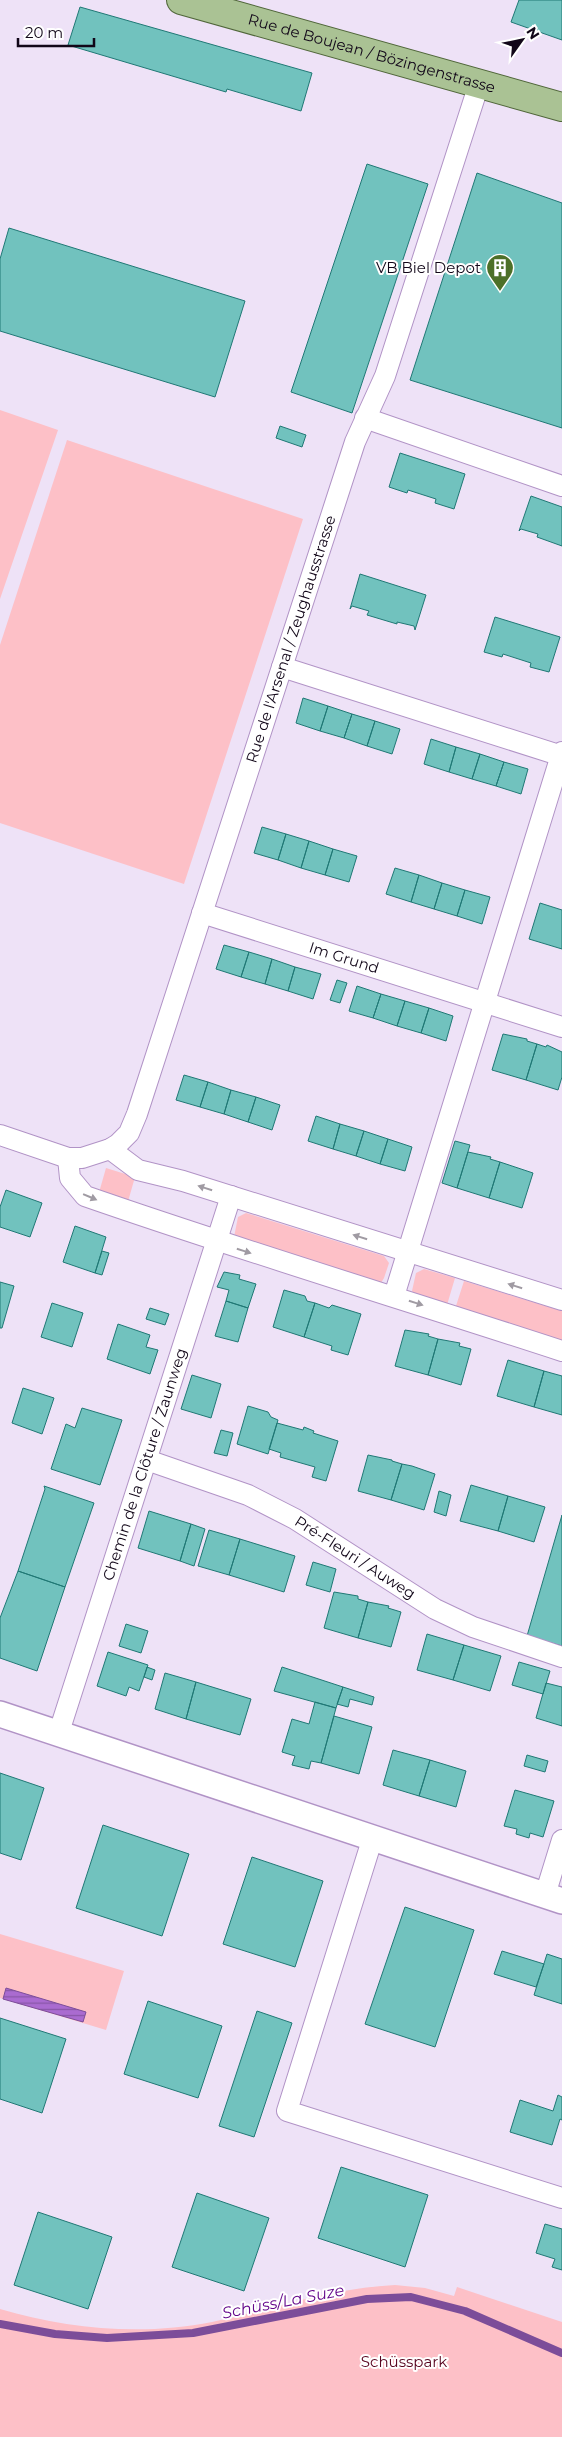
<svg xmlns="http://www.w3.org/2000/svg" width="562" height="2437" font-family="Montserrat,sans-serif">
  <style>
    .green { fill: #fdc0c7 }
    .water { fill: url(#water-rules); stroke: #7c4d99 }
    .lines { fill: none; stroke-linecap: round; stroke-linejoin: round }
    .stream { stroke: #7c4d99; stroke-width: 8 }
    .building { fill: #71c2be; stroke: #207875 }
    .minor-casing { stroke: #b193c6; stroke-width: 22 }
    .tertiary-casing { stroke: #b193c6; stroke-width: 28 }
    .primary-casing { stroke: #50663a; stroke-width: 30 }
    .minor { stroke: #fff; stroke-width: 20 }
    .tertiary { stroke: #fff; stroke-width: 25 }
    .primary { stroke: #aac294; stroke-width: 28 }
    .oneway { fill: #a09ba3 }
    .labels { text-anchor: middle; stroke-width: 4; stroke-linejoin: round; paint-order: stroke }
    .street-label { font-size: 15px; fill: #110618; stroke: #fff }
    .poi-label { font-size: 15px; fill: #110618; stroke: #fff; text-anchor: end }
    .park-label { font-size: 15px; fill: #57041e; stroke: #fff }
    .water-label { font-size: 16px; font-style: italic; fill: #64088b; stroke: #fff }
  </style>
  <defs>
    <pattern id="water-rules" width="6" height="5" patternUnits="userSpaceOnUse" patternTransform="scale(1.25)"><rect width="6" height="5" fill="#aa6bd0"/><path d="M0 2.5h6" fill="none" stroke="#8956a8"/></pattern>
  </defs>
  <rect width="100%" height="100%" fill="#eee2f7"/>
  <path class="green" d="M0,410L58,430L0,599Z
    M67,440L303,519L184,884L0,823V645Z
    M106,1168L135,1177L127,1205L98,1196Z
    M246,1213L384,1256L389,1263L384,1278L381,1283L234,1237L238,1217Z
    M424,1269L455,1278L447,1305L415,1295L412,1291L416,1273Z
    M464,1281L562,1311V1342L455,1309Z
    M0,1934L124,1971L106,2030L0,1998Z
    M395,2285L425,2288L454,2296L457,2287L562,2322V2437H0V2309C67,2329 142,2336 212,2322C272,2309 332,2288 395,2285Z"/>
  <path class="water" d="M6,1988L86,2012L83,2022L3,1999Z"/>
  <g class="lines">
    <path class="stream" d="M0,2324L55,2334L107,2338L193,2333L367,2299L411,2297L465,2311L562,2353"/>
  </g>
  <path class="building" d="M519,0H562V40L511,22Z
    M80,7L312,73L301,111L227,89L226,92L68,45Z
    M367,164L428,184L352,413L291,392Z
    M477,173L562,203V428L410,380Z
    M9,228L245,301L215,397L0,331V259Z
    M280,426L306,435L302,447L276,438Z
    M400,453L465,474L454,509L435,503L436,499L408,490L407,493L389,487Z
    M531,496L562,507V546L537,537L538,534L521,529L519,531Z
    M360,574L426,595L415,630L414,626L397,622V624L367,615L369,611L352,606L350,609Z
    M495,617L560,637L549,672L530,667L531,663L503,654L502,657L484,652Z
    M303,698L328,706L320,731L296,723Z
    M328,706L352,714L344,738L320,731Z
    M352,714L375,721L367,746L344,738Z
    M375,721L400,729L392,754L367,746Z
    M431,739L456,747L449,772L424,764Z
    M456,747L480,754L472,779L449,772Z
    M480,754L504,762L496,786L472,779Z
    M504,762L528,769L521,794L496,786Z
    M262,827L286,834L278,860L254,853Z
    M286,834L309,841L301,868L278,860Z
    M309,841L333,849L325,875L301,868Z
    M333,849L357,856L349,882L325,875Z
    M395,868L419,875L411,902L386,894Z
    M419,875L442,883L434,909L411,902Z
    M442,883L465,890L457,916L434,909Z
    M465,890L490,897L482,924L457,916Z
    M540,903L562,910V949L529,939Z
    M224,945L249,952L241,977L216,969Z
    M249,952L272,959L265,984L241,977Z
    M272,959L295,967L288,991L265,984Z
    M295,967L321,974L313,999L288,991Z
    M337,980L347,983L340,1003L330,1000Z
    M357,986L381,994L373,1018L349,1011Z
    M381,994L405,1001L397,1026L373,1018Z
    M405,1001L429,1008L421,1033L397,1026Z
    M429,1008L453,1016L446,1041L421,1033Z
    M503,1034L527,1039V1041L537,1044L526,1080L492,1070Z
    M537,1044L546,1047L547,1045L562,1052V1077L558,1090L526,1080Z
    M184,1075L208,1082L200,1107L176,1100Z
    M208,1082L231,1090L224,1114L200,1107Z
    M231,1090L256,1097L248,1122L224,1114Z
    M256,1097L280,1105L272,1130L248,1122Z
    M316,1116L340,1124L333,1149L308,1141Z
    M340,1124L364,1131L356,1156L333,1149Z
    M364,1131L388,1139L380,1164L356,1156Z
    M388,1139L412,1147L405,1171L380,1164Z
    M455,1141L470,1145L457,1188L442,1183Z
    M468,1152L491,1157L490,1159L500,1162L489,1198L457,1188Z
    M500,1162L533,1173L522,1208L489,1198Z
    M6,1190L42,1203L30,1237L0,1227V1207Z
    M75,1226L106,1237L95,1273L63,1262Z
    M102,1251L109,1253L102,1275L95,1273Z
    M224,1272L240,1275L239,1279L256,1284L248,1308L226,1301L229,1290L217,1287Z
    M0,1282L14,1286L2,1328H0Z
    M284,1290L305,1296L307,1301L315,1303L304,1337L273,1327Z
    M226,1301L248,1308L238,1342L215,1336Z
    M52,1303L83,1313L72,1347L41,1337Z
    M315,1303L329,1308L332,1305L361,1314L348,1355L331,1350L332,1346L304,1337Z
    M150,1308L169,1314L165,1325L146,1319Z
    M118,1324L150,1335L146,1347L158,1350L150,1374L107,1359Z
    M405,1330L429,1334L428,1336L438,1339L428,1375L395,1366Z
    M438,1339L460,1343L459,1346L471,1349L461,1385L428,1375Z
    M508,1360L544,1371L534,1407L497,1396Z
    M544,1371L562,1376V1415L534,1407Z
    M192,1375L221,1384L211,1418L181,1409Z
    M23,1388L54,1398L42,1434L12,1423Z
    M248,1406L268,1412L271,1417L278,1420L268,1454L237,1444Z
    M82,1408L122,1420L100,1485L51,1469L66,1424L75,1428Z
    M277,1423L303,1430L304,1427L314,1431L313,1433L338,1441L326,1481L312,1477L315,1467L280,1457L281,1453L269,1449Z
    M221,1430L233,1433L227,1456L214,1453Z
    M368,1455L392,1460V1461L402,1464L391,1500L358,1491Z
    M402,1464L412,1466L435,1474L424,1510L391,1500Z
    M471,1485L508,1496L498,1531L460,1521Z
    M44,1486L94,1503L65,1587L18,1571L45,1489Z
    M439,1491L451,1495L446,1516L434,1512Z
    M508,1496L545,1507L534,1542L498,1531Z
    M149,1511L191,1524L180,1561L138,1548Z
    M562,1515V1646L527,1636Z
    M191,1524L205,1529L194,1566L180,1561Z
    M209,1530L240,1539L229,1575L198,1566Z
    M240,1539L295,1556L284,1592L229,1575Z
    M313,1562L336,1569L330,1592L306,1585Z
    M18,1571L65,1587L37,1671L0,1658V1618Z
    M334,1592L358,1596V1599L368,1602L358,1638L324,1628Z
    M368,1602L389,1606L388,1608L401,1612L391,1647L358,1638Z
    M126,1624L148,1631L141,1653L119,1646Z
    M427,1634L464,1645L453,1680L417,1670Z
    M464,1645L501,1656L490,1691L453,1680Z
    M108,1652L148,1665L139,1691L129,1687L126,1696L97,1686Z
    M519,1662L550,1671L543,1694L512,1685Z
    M147,1667L155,1670L152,1680L144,1677Z
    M282,1667L343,1687L336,1708L274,1691Z
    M165,1673L196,1682L186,1719L155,1709Z
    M196,1682L251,1699L240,1735L186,1719Z
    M546,1683L562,1687V1726L536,1718Z
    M343,1687L374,1697L372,1705L350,1699L348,1707L337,1704Z
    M315,1702L336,1708L321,1763L311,1761L309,1769L292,1765L295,1756L282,1752L292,1719L309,1724Z
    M334,1716L372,1727L359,1774L321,1763Z
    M393,1750L430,1760L419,1796L383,1785Z
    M527,1755L548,1761L545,1772L524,1766Z
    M430,1760L466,1771L456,1807L419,1796Z
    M0,1773L44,1788L21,1860L0,1853Z
    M515,1790L554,1801L543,1837L530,1833L529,1838L516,1834L517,1829L504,1826Z
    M103,1825L189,1854L162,1936L76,1908Z
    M252,1857L323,1881L295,1967L223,1944Z
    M405,1907L474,1930L435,2047L365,2024Z
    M502,1951L544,1964L536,1987L494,1974Z
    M547,1954L562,1959V2004L534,1995Z
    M148,2001L222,2026L198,2098L124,2074Z
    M257,2011L292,2023L254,2137L219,2126Z
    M0,2018L66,2039L42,2113L0,2099Z
    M558,2095L562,2097V2120L560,2119L552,2145L510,2132L520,2100L553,2111Z
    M341,2167L428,2195L405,2267L318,2238Z
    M197,2193L269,2218L244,2291L172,2267Z
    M38,2212L112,2237L88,2309L14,2285Z
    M545,2224L562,2229V2270L552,2267L555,2259L536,2253Z"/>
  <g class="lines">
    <defs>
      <g id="minor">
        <path d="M365,418L562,486"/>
        <path d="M282,667L562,756"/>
        <path id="s1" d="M202,913L562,1027"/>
        <path id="s2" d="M0,1135L68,1158H82L110,1149L118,1144L129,1133L137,1114L355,442L385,376L479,84"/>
        <path d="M110,1149L138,1170L183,1181L562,1300"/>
        <path d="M68,1158L70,1178L85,1196C243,1251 403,1299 562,1351"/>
        <path d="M394,1296L562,752"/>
        <path id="s3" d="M147,1460L248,1495L295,1519L435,1609L473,1627L562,1657"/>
        <path id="s4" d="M59,1732L231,1196"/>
        <path d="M373,1837L287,2111L562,2198"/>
        <path d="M545,1895L562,1840"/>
      </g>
      <path id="tertiary" d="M0,1714L562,1901"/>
      <g id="primary">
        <path id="s5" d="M181,0L562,107"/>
      </g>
    </defs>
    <use href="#minor" class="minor-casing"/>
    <use href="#tertiary" class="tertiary-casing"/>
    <use href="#primary" class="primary-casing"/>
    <use href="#minor" class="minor"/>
    <use href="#tertiary" class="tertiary"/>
    <use href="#primary" class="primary"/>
  </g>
  <defs><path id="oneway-solid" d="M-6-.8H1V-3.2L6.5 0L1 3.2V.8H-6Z" transform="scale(1.25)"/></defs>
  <g class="oneway">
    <use href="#oneway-solid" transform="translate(205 1188) rotate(-162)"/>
    <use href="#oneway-solid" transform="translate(90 1197) rotate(23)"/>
    <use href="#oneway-solid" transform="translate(360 1237) rotate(-162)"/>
    <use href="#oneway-solid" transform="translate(244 1251) rotate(17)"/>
    <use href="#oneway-solid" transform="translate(515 1286) rotate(-163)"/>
    <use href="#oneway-solid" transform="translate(416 1303) rotate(18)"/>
  </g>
  <defs>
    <symbol id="building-pin" viewBox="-11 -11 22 30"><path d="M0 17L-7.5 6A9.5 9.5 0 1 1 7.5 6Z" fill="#4d7028" stroke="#fff"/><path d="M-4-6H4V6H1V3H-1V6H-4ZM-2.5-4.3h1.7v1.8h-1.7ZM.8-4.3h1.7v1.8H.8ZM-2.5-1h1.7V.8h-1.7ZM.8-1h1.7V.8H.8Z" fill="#fff"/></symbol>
  </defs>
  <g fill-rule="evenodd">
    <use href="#building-pin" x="484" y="252" width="32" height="43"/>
  </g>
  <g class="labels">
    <g class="street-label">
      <text dy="5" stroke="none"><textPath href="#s5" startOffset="198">Rue de Boujean / Bözingenstrasse</textPath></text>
      <text dy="5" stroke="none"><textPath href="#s2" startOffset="660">Rue de l'Arsenal / Zeughausstrasse</textPath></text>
      <text dy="5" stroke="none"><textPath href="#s1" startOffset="149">Im Grund</textPath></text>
      <text dy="5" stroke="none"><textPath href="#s4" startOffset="281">Chemin de la Clôture / Zaunweg</textPath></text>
      <text dy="5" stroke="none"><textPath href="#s3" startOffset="231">Pré-Fleuri / Auweg</textPath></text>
    </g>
    <g class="poi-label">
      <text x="481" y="273">VB Biel Depot</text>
    </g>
    <g class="park-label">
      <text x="404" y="2367">Schüsspark</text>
    </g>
    <g class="water-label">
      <text transform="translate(283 2301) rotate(-11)" y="6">Schüss/La Suze</text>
    </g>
  </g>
  <g transform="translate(522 40) rotate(57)" stroke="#ffffff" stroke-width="4" paint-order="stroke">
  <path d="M0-4L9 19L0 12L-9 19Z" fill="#110618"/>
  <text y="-8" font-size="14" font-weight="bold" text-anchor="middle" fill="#110618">N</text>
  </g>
  <path d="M18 38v8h76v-8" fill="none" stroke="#110618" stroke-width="2.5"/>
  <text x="25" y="38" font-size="15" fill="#110618" stroke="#ffffff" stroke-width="4" paint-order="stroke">20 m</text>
</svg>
